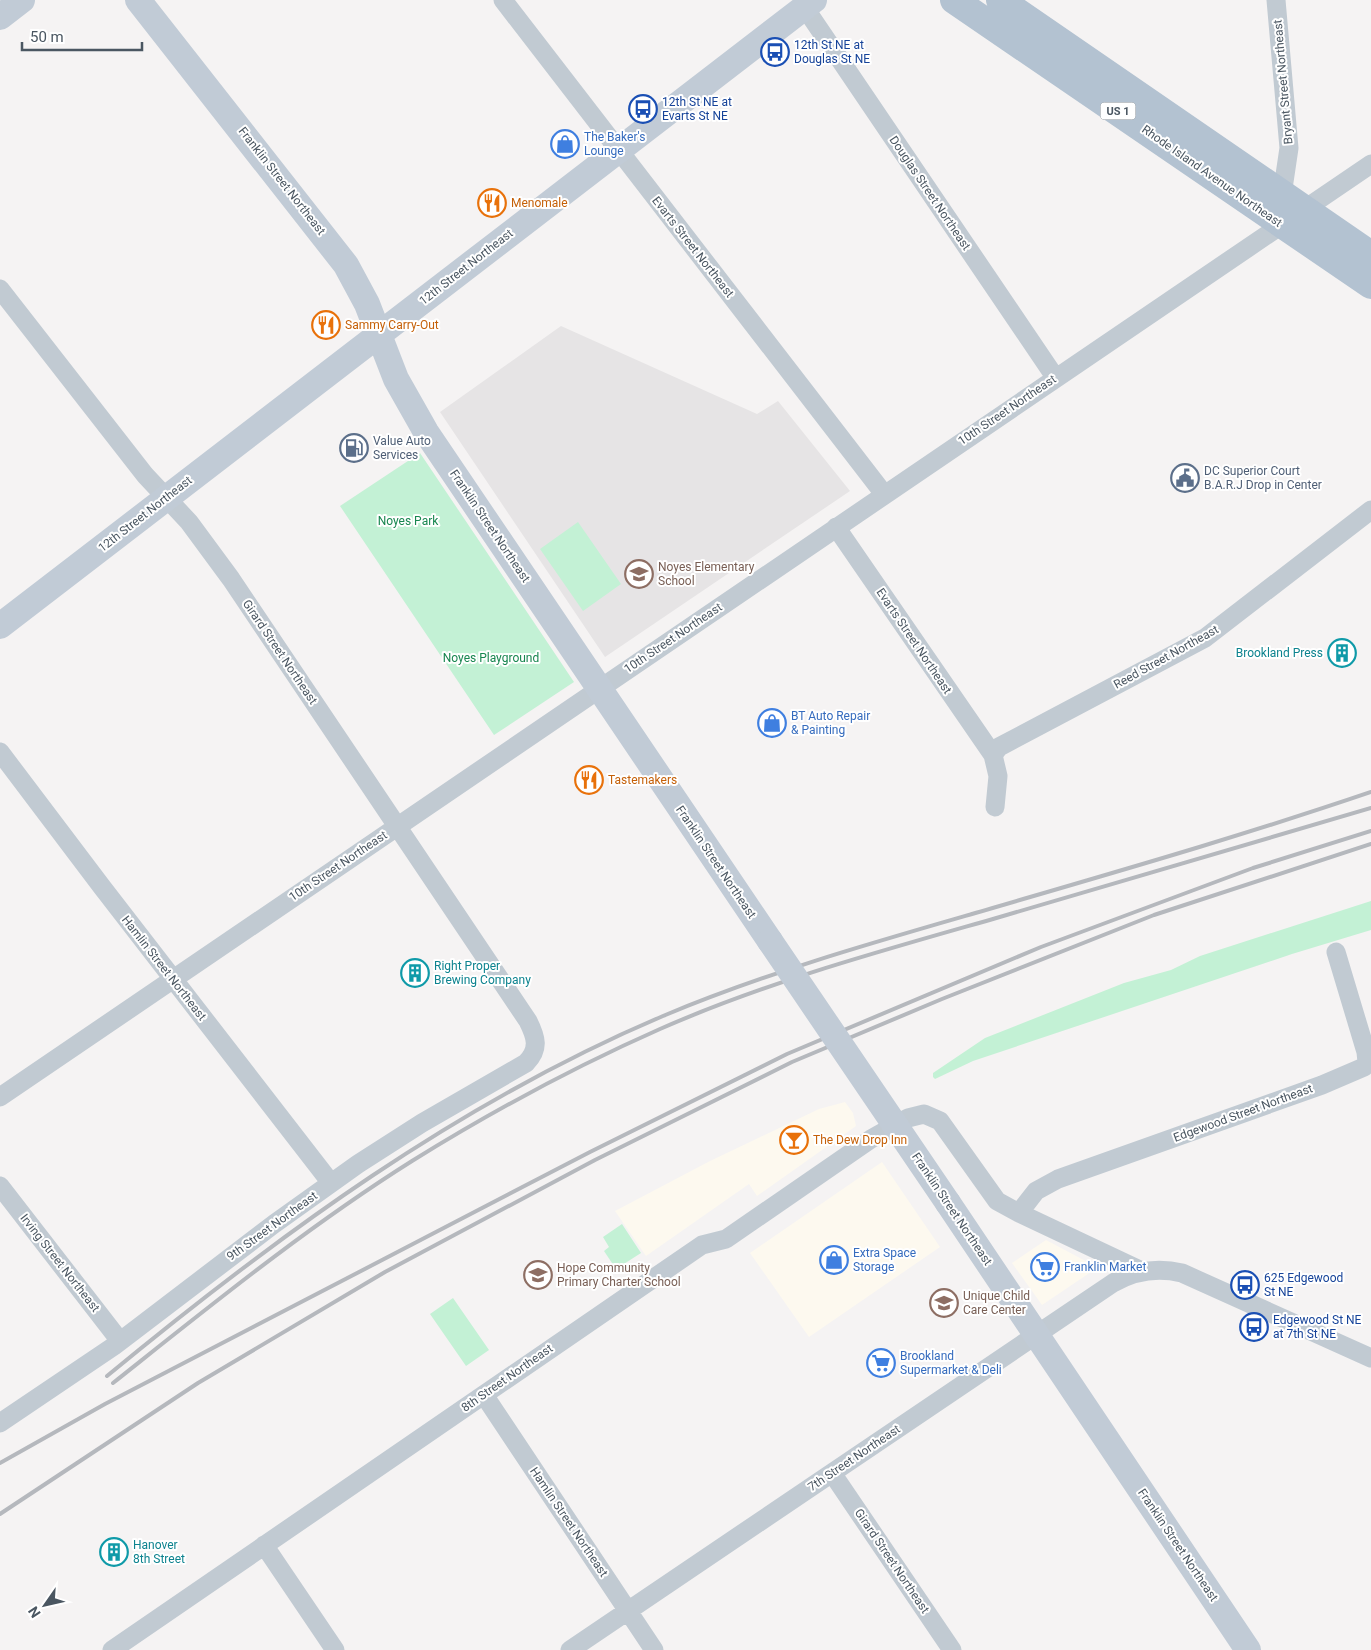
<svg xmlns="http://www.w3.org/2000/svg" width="1371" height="1650" font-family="Roboto,sans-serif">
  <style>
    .commercial { fill: #fdf9ef }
    .education { fill: #e6e4e5 }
    .green { fill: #c3f1d5 }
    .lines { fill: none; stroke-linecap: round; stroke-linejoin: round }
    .street { stroke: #c1cad2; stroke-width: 19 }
    .secondary { stroke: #c1cbd6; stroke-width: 26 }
    .primary { stroke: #b3c2d1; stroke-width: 28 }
    .rail { stroke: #b5b8bd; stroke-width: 4 }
    .secondary-bridge { stroke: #c1cbd6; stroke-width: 26 }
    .labels { text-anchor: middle; stroke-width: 4; stroke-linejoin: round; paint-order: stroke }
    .shield { fill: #fff; stroke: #808990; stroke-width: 1 }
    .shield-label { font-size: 11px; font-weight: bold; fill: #4a5661 }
    .transit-label { font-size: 12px; fill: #164399; stroke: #fff; text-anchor: start }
    .street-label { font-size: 12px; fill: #4a5661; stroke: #fff }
    .shop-label { font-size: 12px; fill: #366cbe; stroke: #fff; text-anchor: start }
    .food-label { font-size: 12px; fill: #c56008; stroke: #fff; text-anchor: start }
    .service-label { font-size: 12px; fill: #4e5e75; stroke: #fff; text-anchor: start }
    .park-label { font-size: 12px; fill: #17864f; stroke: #fff }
    .education-label { font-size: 12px; fill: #785e54; stroke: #fff; text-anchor: start }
    .culture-label { font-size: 12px; fill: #0d838f; stroke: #fff; text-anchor: start }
  </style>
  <rect width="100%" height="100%" fill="#f5f3f3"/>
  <path class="commercial" d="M845,1102L853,1113L856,1126L757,1196L749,1184L646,1256L615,1211L710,1161L819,1109Z
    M882,1162L940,1247L809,1337L750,1253Z
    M1046,1240L1095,1266L1091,1272L1042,1305L1012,1263Z"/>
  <path class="education" d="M561,326L757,414L778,401L850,491L605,657L440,412Z"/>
  <path class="green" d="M420,453L574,682L494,735L340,506Z
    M578,522L621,584L583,611L540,549Z
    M1371,901V930L1292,954L973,1061L935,1079L933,1077V1073L985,1038L1124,983L1171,970L1200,956Z
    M622,1224L641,1253L616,1269L604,1251L609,1247L603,1237Z
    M453,1298L489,1350L466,1366L430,1314Z"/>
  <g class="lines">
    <path class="street" d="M503,0L884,494
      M1276,0L1289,148L1281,202
      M805,8L1055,377
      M0,289L145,475L189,522L231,579L528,1021C536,1037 540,1049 526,1063L422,1123L358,1164L274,1224L114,1346L0,1423
      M836,527L993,755L998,776L995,807
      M0,752L102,887L331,1183
      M993,755L999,747L1205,638L1371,510
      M0,1097L1371,164
      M0,1186L120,1341
      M1019,1213L1036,1191L1058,1179L1322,1085L1364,1067L1367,1063L1366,1052L1336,952
      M484,1395L654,1650
      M832,1473L952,1650
      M264,1545L335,1650
      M112,1650L702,1245L726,1239L871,1139L908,1118L924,1114L940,1121L997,1201L1019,1213L1142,1271
      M570,1650L1113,1283C1134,1271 1157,1267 1182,1273L1371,1358"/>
    <path class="secondary" d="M138,0L346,265L367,304L396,379L426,432L770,941
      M0,17L22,0
      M0,626L814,0
      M948,1203L1248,1650"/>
    <path class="primary" d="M954,0L1371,285
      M1000,0L1371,255"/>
    <path class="rail" d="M107,1376C278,1235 458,1103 663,1016C763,974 868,944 972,914C1105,875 1239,837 1371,792
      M113,1383C210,1306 307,1227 412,1161C491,1112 574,1067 660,1029C767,982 881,951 993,919C1119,882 1245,845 1371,808
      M0,1463L105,1404L590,1152L787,1054L1041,947L1253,868L1371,831
      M0,1514L198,1383L385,1272L595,1160L792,1062L942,999L1154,915L1371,844"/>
    <path class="secondary-bridge" d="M770,941L948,1203"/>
  </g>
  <defs>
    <symbol id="bus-ring" viewBox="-11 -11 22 22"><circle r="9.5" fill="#fff" stroke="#1a4fb4" stroke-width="1.5"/><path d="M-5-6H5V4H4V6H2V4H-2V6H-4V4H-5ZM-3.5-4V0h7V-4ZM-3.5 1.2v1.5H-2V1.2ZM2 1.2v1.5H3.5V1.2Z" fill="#1a4fb4"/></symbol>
    <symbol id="shop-ring" viewBox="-11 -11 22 22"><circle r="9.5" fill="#fff" stroke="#3f7fe0" stroke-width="1.5"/><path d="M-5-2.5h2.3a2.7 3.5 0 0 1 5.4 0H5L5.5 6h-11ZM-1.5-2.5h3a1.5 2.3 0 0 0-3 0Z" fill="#3f7fe0"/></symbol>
    <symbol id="restaurant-ring" viewBox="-11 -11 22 22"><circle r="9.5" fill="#fff" stroke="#e8710a" stroke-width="1.5"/><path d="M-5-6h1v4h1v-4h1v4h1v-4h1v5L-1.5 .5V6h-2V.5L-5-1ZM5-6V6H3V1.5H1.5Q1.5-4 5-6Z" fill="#e8710a"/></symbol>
    <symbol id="fuel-ring" viewBox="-11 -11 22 22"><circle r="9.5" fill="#fff" stroke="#5c6f8a" stroke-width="1.5"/><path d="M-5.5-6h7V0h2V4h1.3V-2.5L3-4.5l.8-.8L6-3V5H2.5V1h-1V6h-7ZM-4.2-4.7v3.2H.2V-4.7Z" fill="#5c6f8a"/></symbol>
    <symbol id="civic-ring" viewBox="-11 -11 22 22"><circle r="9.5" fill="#fff" stroke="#5c6f8a" stroke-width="1.5"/><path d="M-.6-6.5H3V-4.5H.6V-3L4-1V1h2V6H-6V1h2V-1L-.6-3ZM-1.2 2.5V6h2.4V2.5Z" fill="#5c6f8a"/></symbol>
    <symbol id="school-ring" viewBox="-11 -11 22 22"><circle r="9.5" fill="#fff" stroke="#8d6e63" stroke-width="1.5"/><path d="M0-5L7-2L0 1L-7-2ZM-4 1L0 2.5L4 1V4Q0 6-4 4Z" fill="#8d6e63"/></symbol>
    <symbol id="building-ring" viewBox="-11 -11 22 22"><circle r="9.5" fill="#fff" stroke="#0f9aa8" stroke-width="1.5"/><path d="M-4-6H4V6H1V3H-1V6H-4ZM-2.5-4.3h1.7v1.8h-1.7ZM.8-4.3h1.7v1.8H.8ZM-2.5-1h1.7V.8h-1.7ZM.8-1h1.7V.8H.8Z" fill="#0f9aa8"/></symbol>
    <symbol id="bar-ring" viewBox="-11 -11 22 22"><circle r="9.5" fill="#fff" stroke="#e8710a" stroke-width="1.5"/><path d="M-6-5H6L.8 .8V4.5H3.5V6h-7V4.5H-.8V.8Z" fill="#e8710a"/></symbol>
    <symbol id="supermarket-ring" viewBox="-11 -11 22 22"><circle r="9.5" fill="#fff" stroke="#3f7fe0" stroke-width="1.5"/><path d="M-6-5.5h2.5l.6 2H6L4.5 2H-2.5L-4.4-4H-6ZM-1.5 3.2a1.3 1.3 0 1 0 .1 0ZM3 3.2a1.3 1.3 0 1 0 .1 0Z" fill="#3f7fe0"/></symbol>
  </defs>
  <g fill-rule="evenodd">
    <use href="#bus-ring" x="759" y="36" width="32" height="32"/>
    <use href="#bus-ring" x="627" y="93" width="32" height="32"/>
    <use href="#shop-ring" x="549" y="128" width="32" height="32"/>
    <use href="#restaurant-ring" x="476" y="187" width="32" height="32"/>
    <use href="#restaurant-ring" x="310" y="309" width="32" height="32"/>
    <use href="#fuel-ring" x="338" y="432" width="32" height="32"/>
    <use href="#civic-ring" x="1169" y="462" width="32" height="32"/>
    <use href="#school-ring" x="623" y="558" width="32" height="32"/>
    <use href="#building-ring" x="1326" y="637" width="32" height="32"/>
    <use href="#shop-ring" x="756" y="707" width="32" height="32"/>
    <use href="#restaurant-ring" x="573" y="764" width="32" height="32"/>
    <use href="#building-ring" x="399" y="957" width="32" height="32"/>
    <use href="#bar-ring" x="778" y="1124" width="32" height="32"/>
    <use href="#shop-ring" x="818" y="1244" width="32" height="32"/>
    <use href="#supermarket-ring" x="1029" y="1251" width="32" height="32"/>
    <use href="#school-ring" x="522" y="1259" width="32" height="32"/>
    <use href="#bus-ring" x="1229" y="1269" width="32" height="32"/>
    <use href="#school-ring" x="928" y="1287" width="32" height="32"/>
    <use href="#bus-ring" x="1238" y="1311" width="32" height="32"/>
    <use href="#supermarket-ring" x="865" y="1347" width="32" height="32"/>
    <use href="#building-ring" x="98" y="1536" width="32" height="32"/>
  </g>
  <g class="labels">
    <rect class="shield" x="1100.5" y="102.5" width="35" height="17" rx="4"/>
    <g class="shield-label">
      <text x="1118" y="115">US 1</text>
    </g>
    <g class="transit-label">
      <text x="794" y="49">12th St NE at<tspan x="794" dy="14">Douglas St NE</tspan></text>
      <text x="662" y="106">12th St NE at<tspan x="662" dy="14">Evarts St NE</tspan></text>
      <text x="1264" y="1282">625 Edgewood<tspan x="1264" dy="14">St NE</tspan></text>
      <text x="1273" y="1324">Edgewood St NE<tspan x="1273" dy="14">at 7th St NE</tspan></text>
    </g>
    <g class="street-label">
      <text transform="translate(1283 82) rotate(-95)" y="4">Bryant Street Northeast</text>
      <text transform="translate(1212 176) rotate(35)" y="4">Rhode Island Avenue Northeast</text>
      <text transform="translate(282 181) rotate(52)" y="4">Franklin Street Northeast</text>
      <text transform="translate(930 193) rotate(56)" y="4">Douglas Street Northeast</text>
      <text transform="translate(693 247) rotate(52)" y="4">Evarts Street Northeast</text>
      <text transform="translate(466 267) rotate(-38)" y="4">12th Street Northeast</text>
      <text transform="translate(1007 410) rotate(-34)" y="4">10th Street Northeast</text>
      <text transform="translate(145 514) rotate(-38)" y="4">12th Street Northeast</text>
      <text transform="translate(490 526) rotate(56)" y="4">Franklin Street Northeast</text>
      <text transform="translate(673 638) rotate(-34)" y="4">10th Street Northeast</text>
      <text transform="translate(914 641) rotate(56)" y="4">Evarts Street Northeast</text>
      <text transform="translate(280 652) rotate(56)" y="4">Girard Street Northeast</text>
      <text transform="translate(1166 657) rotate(-29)" y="4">Reed Street Northeast</text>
      <text transform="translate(716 862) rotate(56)" y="4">Franklin Street Northeast</text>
      <text transform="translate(338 866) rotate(-34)" y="4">10th Street Northeast</text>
      <text transform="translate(164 968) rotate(52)" y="4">Hamlin Street Northeast</text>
      <text transform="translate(1243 1113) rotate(-20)" y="4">Edgewood Street Northeast</text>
      <text transform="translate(952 1209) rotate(56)" y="4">Franklin Street Northeast</text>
      <text transform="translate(272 1226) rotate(-36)" y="4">9th Street Northeast</text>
      <text transform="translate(60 1263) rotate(52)" y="4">Irving Street Northeast</text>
      <text transform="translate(507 1378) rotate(-35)" y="4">8th Street Northeast</text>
      <text transform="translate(854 1458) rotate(-34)" y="4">7th Street Northeast</text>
      <text transform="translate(569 1522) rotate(56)" y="4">Hamlin Street Northeast</text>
      <text transform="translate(1178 1545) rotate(56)" y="4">Franklin Street Northeast</text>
      <text transform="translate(892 1561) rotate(56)" y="4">Girard Street Northeast</text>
    </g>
    <g class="shop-label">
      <text x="584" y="141">The Baker's<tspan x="584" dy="14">Lounge</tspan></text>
      <text x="791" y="720">BT Auto Repair<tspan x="791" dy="14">&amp; Painting</tspan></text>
      <text x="853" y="1257">Extra Space<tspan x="853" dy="14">Storage</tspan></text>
      <text x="1064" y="1271">Franklin Market</text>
      <text x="900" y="1360">Brookland<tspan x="900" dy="14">Supermarket &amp; Deli</tspan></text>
    </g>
    <g class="food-label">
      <text x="511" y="207">Menomale</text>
      <text x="345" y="329">Sammy Carry-Out</text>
      <text x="608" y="784">Tastemakers</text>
      <text x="813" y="1144">The Dew Drop Inn</text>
    </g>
    <g class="service-label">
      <text x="373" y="445">Value Auto<tspan x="373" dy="14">Services</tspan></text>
      <text x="1204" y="475">DC Superior Court<tspan x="1204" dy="14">B.A.R.J Drop in Center</tspan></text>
    </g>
    <g class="park-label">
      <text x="408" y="525">Noyes Park</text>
      <text x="491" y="662">Noyes Playground</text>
    </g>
    <g class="education-label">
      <text x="658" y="571">Noyes Elementary<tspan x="658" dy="14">School</tspan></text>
      <text x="557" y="1272">Hope Community<tspan x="557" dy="14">Primary Charter School</tspan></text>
      <text x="963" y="1300">Unique Child<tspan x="963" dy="14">Care Center</tspan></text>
    </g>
    <g class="culture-label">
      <text x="1323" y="657" text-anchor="end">Brookland Press</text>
      <text x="434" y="970">Right Proper<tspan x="434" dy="14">Brewing Company</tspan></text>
      <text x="133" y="1549">Hanover<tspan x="133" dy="14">8th Street</tspan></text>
    </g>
  </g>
  <g transform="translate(45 1605) rotate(236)" stroke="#ffffff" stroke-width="4" paint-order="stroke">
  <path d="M0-4L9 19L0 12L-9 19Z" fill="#4a5661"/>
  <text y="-8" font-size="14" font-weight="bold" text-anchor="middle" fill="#4a5661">N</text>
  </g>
  <path d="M22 42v8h120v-8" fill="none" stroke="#4a5661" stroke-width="2.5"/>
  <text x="30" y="42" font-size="15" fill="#4a5661" stroke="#ffffff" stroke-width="4" paint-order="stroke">50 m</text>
</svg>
